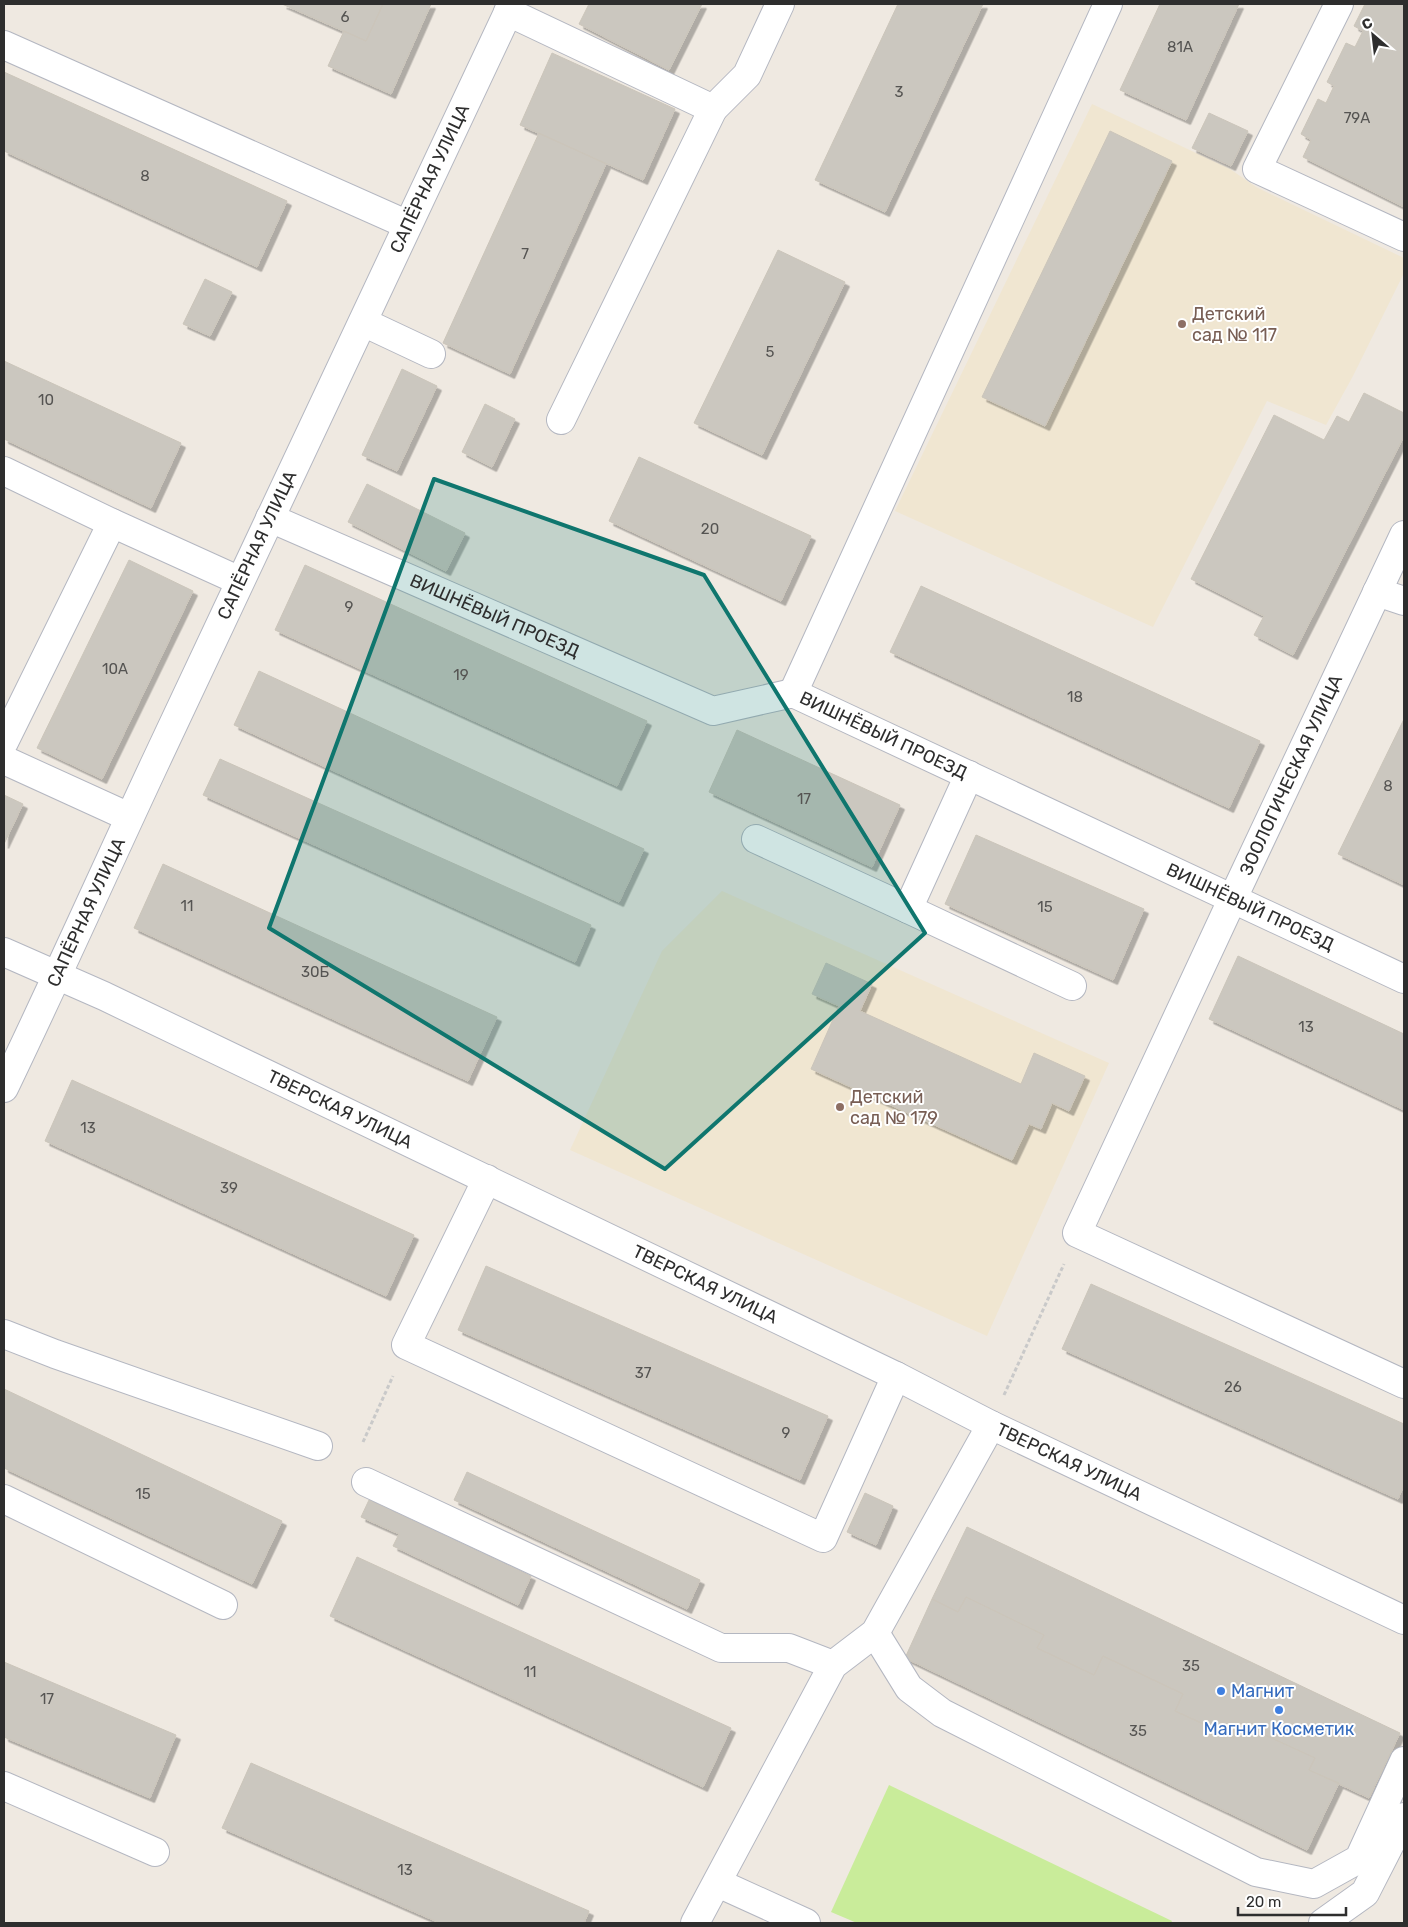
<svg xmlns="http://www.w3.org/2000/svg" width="1408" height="1927" font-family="Rubik,sans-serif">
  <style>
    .education { fill: #f0e6d1 }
    .pitch { fill: #c9ec9a }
    .building { fill: #cbc7bf; stroke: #cbc5ba; filter: url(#shadow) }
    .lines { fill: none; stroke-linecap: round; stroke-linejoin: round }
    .minor-casing { stroke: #b4b7c1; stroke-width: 30 }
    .path { stroke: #c9c9c9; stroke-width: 3; stroke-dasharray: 4 2.5; stroke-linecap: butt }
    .minor { stroke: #fff; stroke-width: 28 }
    .marked { fill: #0f766e; fill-opacity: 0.2; stroke: #0f766e; stroke-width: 4; stroke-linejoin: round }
    .education-dot { fill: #8d6e63; stroke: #fff; stroke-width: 2 }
    .shop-dot { fill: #3f7fe0; stroke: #fff; stroke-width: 2 }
    .labels { text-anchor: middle; stroke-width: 4; stroke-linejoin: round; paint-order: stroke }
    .number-label { font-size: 15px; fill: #555452 }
    .street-label { font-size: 18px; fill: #2e2e2e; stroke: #fff }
    .education-label { font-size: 18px; fill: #785e54; stroke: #fff; text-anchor: start }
    .shop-label { font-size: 18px; fill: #366cbe; stroke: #fff; text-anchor: start }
  </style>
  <defs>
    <filter id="shadow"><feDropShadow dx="4.5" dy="4.5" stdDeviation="0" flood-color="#0004"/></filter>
  </defs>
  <rect width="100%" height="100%" fill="#efe9e1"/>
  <path class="education" d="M1092,104L1230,169L1256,187L1404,258V273L1353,376L1326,425L1267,401L1153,627L895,511Z
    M722,891L1109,1063L987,1336L570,1150L662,951Z"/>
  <path class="pitch" d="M889,1785L1172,1921L1171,1923H857L831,1912Z"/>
  <path class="building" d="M282,4H383L366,41Z
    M383,4H431L391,94L328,66L344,31L366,41Z
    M589,4H702L669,70L579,24Z
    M898,4H983L885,212L815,180Z
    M1160,4H1239L1186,120L1120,90Z
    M1365,4H1404V207L1303,157L1311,140L1301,134L1318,99L1326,103L1334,86L1327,82L1346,43L1355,47L1363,31L1354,26Z
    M552,53L675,109L643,180L520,125Z
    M4,72L287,201L257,267L4,151Z
    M1209,113L1248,131L1231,166L1192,148Z
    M1110,131L1172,161L1045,426L982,397Z
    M539,133L606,164L510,374L443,343Z
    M778,250L845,282L762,455L694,423Z
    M205,279L232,292L210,336L183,324Z
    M4,361L181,443L151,508L4,439Z
    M402,369L437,386L397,471L362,455Z
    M1364,393L1404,413V436L1293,655L1254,635L1264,616L1191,579L1274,415L1324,440L1337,416L1349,422Z
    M485,404L515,419L492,467L462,452Z
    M639,457L811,536L781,601L609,521Z
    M367,484L465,533L446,571L348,522Z
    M129,560L193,591L102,779L37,748Z
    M305,565L647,721L617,786L275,630Z
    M921,586L1260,741L1229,808L890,652Z
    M259,671L644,849L619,902L234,725Z
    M1404,719V885L1338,854Z
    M737,730L900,805L872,867L709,792Z
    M220,759L591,925L575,962L203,795Z
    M4,795L23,804L4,844Z
    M976,835L1144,909L1113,980L945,904Z
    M163,864L497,1017L468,1081L134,928Z
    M1238,956L1404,1034V1110L1209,1019Z
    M826,963L872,984L860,1011L1021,1084L1034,1053L1085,1076L1069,1111L1052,1103L1041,1129L1029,1124L1012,1160L811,1069L839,1006L812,994Z
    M72,1080L414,1235L386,1296L45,1141Z
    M486,1266L828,1416L800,1480L458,1330Z
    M1091,1284L1404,1424V1485L1398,1499L1062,1349Z
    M4,1389L282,1521L252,1584L4,1468Z
    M467,1472L700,1580L687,1609L454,1500Z
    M865,1493L893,1506L876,1545L847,1532Z
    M369,1500L531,1576L518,1605L393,1546L399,1534L361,1517Z
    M967,1527L1400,1733L1369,1798L1309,1770L1315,1758L1241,1724L1234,1738L1175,1711L1183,1694L1103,1656L1094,1675L1037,1648L1044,1635L966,1597L958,1612L932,1599Z
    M357,1557L731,1728L703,1787L330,1616Z
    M966,1597L1044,1635L1037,1648L1094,1675L1103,1656L1183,1694L1175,1711L1234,1738L1241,1724L1315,1758L1309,1770L1339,1783L1307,1850L905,1658L932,1599L958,1612Z
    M4,1662L176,1735L150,1798L4,1737Z
    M251,1763L589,1911L584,1923H440L222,1828Z"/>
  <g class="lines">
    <defs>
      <g id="minor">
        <path d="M1339,4L1257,169L1404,237"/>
        <path d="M508,12L713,109L561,420"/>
        <path d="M4,45L406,224"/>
        <path d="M713,109L747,75L780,4"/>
        <path d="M363,322L431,354"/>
        <path d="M4,471L112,523"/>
        <path id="s1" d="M270,518L713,711L793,693L1404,979"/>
        <path d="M1404,535L1233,898L1077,1233L1404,1384"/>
        <path d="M1377,592L1404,601"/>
        <path d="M793,693L1108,4"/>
        <path d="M4,742L112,523L240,581"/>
        <path d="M4,760L129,817"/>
        <path d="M756,839L908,909L969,775"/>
        <path d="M908,909L1072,986"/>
        <path id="s2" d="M4,952L104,996L896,1376L991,1425L1404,1620"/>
        <path id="s3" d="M4,1088C56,980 105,870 156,761C274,508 393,256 512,4"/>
        <path d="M487,1179L406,1345L823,1538L896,1376"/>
        <path d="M4,1334L55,1354L318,1446"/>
        <path d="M366,1482L721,1648H789L833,1665"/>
        <path d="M4,1499L223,1605"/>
        <path d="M875,1633L909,1688L942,1713L1256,1872L1314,1884L1359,1859L1404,1761"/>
        <path d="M4,1786L155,1852"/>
        <path d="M718,1883L806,1923"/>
        <path d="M695,1923L833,1665L875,1633L991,1425"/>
        <path d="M1323,1923L1365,1893L1404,1817"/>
      </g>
    </defs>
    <use href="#minor" class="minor-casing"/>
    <path class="path" d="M1004,1395L1064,1264
      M363,1442L393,1376"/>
    <use href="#minor" class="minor"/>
  </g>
  <path class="marked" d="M434,479L704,575L925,933L665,1169L269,928Z"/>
  <g class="education-dot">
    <circle cx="1182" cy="324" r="5"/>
    <circle cx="840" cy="1107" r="5"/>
  </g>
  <g class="shop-dot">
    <circle cx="1221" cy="1691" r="5"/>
    <circle cx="1279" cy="1710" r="5"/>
  </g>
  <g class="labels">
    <g class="number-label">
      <text x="345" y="22">6</text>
      <text x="1180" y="52">81А</text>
      <text x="899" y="97">3</text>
      <text x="1357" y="123">79А</text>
      <text x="145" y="181">8</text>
      <text x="525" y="259">7</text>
      <text x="770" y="357">5</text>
      <text x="46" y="405">10</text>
      <text x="710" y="534">20</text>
      <text x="349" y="612">9</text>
      <text x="115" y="674">10А</text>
      <text x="461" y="680">19</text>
      <text x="1075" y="702">18</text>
      <text x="1388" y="791">8</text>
      <text x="804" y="804">17</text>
      <text x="187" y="911">11</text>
      <text x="1045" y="912">15</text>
      <text x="315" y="977">30Б</text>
      <text x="1306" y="1032">13</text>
      <text x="88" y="1133">13</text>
      <text x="229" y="1193">39</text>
      <text x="643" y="1378">37</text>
      <text x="1233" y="1392">26</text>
      <text x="786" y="1438">9</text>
      <text x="143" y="1499">15</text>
      <text x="1191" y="1671">35</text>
      <text x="530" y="1677">11</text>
      <text x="47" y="1704">17</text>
      <text x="1138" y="1736">35</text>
      <text x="405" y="1875">13</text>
    </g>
    <g class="street-label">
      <text dy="6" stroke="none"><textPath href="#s3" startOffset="1004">САПЁРНАЯ УЛИЦА</textPath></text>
      <text dy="6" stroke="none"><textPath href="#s3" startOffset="599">САПЁРНАЯ УЛИЦА</textPath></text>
      <text dy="6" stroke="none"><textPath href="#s1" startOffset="245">ВИШНЁВЫЙ ПРОЕЗД</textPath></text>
      <text dy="6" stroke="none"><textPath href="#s1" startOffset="665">ВИШНЁВЫЙ ПРОЕЗД</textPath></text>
      <text transform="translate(1291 775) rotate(-65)" y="6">ЗООЛОГИЧЕСКАЯ УЛИЦА</text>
      <text dy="6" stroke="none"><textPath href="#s1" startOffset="1070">ВИШНЁВЫЙ ПРОЕЗД</textPath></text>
      <text dy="6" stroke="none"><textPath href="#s3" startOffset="194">САПЁРНАЯ УЛИЦА</textPath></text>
      <text dy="6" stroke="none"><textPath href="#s2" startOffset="371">ТВЕРСКАЯ УЛИЦА</textPath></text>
      <text dy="6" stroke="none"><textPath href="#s2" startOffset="776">ТВЕРСКАЯ УЛИЦА</textPath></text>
      <text dy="6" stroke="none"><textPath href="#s2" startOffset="1181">ТВЕРСКАЯ УЛИЦА</textPath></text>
    </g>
    <g class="education-label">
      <text x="1192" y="320">Детский<tspan x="1192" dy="21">сад № 117</tspan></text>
      <text x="850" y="1103">Детский<tspan x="850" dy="21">сад № 179</tspan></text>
    </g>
    <g class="shop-label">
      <text x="1231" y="1697">Магнит</text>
      <text x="1279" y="1735" text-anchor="middle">Магнит Косметик</text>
    </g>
  </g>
  <rect width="1408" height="1927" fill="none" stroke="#2e2e2e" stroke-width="10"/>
  <g transform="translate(1373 35) rotate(332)" stroke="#ffffff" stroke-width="4" paint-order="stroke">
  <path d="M0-4L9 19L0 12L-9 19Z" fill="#2e2e2e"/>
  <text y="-8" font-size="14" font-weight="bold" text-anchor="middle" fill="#2e2e2e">С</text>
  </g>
  <path d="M1238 1907v8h108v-8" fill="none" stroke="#2e2e2e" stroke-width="2.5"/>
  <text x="1246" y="1907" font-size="15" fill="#2e2e2e" stroke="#ffffff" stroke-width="4" paint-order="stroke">20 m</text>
</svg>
